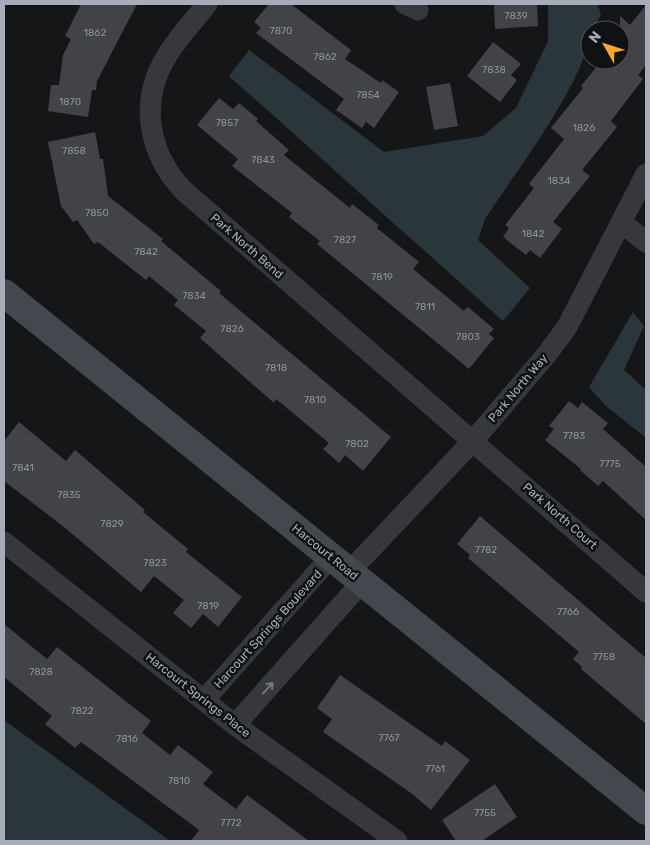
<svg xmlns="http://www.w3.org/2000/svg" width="650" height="845" font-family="Rubik,sans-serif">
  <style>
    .water { fill: #2b363c }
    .building { fill: #414348 }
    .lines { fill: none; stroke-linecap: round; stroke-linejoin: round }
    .street { stroke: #36383d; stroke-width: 21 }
    .secondary { stroke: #44474d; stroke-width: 28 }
    .oneway { stroke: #747881 }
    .labels { text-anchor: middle; stroke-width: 5; stroke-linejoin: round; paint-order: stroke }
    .number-label { font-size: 10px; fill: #8e929c }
    .street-label { font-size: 12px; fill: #a7adb8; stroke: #101113 }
  </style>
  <rect width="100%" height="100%" fill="#151618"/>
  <path class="water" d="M548,4H597L601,14L594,30H590C590,75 512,178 485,219L478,240L530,288L503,321L229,76L249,50L384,152L483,136L516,108L548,41Z
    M633,312L644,326L624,370L646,390V438L606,406L589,387Z
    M4,720L170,841H4Z"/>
  <path class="building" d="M81,4H137L97,81L96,90H92L88,117L48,111L51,85H59L63,55L71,39L65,36Z
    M269,4H291L351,50L345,59L381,83L382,80L399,92L374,128L366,122L362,128L336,110L344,99L256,33L261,28L254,22Z
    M494,4H537L538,26L495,29Z
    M646,5V65L638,75L643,79L611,121L617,127L582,170L590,176L553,222L562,229L540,258L530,250L526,255L503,237L509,228L505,225L534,188L529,184L564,139L551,128L583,88L581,86L602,60H620V16L630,25Z
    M493,42L521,64L511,75L517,80L500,102L467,76Z
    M450,83L458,126L434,130L426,87Z
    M219,98L233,109L239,103L258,119L256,121L289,150L284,155L350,208L352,204L379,225L377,228L419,262L413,269L464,311L468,307L494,329L489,334L494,338L469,369L317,244L320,241L289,217L292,213L232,166L238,159L197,125Z
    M95,132L100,159H103L108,196L163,239L161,241L221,291L219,293L391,437L363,471L345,455L339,463L323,449L329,443L276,399L274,403L200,338L206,331L174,305L178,300L149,276L146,280L98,242L94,244L77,220L73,222L61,206L48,142Z
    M569,401L578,408L582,402L608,423L603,429L646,467V520L603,481L598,486L580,470L581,469L545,440L554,429L549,426Z
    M19,422L66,461L75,450L145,510L143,512L188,549L186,552L242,597L218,627L203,614L191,628L173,613L184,600L154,576L141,592L64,527L4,481V441Z
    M480,516L646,658V724L581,669L582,667L573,659L579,652L468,558L470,555L457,544Z
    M4,624L47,659L57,647L151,721L142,733L170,755L178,745L213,772L203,784L236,809L247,795L309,841H191L199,830L81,742L75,748L45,724L52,716L4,677Z
    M340,675L442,746L445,741L470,760L431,810L411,793L323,732L332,719L317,708Z
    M495,784L517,817L482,841H456L442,820Z"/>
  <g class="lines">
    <path class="street" d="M207,4C193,22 176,39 165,59C139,103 149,154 183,190L646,592
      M405,4L418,10
      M621,222L646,242
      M4,542L235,725L397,841
      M349,572L473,441L547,354L567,327L646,174
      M204,700L331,557
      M235,725L362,582"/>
    <path class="secondary" d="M4,293L646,811"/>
  </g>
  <defs><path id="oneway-shaft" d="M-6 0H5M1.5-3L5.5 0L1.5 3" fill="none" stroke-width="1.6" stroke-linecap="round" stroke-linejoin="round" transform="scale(1.25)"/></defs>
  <use class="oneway" href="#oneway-shaft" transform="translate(268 688) rotate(-48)"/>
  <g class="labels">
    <g class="number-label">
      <text x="516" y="19">7839</text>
      <text x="281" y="34">7870</text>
      <text x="95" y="36">1862</text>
      <text x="325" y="60">7862</text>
      <text x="494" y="73">7838</text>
      <text x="368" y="98">7854</text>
      <text x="70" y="105">1870</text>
      <text x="227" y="126">7857</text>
      <text x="584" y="131">1826</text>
      <text x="74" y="154">7858</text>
      <text x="263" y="163">7843</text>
      <text x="559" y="184">1834</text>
      <text x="97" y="216">7850</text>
      <text x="533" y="237">1842</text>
      <text x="345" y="243">7827</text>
      <text x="146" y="255">7842</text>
      <text x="382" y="280">7819</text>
      <text x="194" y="299">7834</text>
      <text x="425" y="310">7811</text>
      <text x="232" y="332">7826</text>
      <text x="468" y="340">7803</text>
      <text x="276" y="371">7818</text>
      <text x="315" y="403">7810</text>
      <text x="574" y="439">7783</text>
      <text x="357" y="447">7802</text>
      <text x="610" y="467">7775</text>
      <text x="23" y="471">7841</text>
      <text x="69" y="498">7835</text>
      <text x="112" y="527">7829</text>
      <text x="486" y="553">7782</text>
      <text x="155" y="566">7823</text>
      <text x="208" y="609">7819</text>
      <text x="568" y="615">7766</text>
      <text x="604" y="660">7758</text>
      <text x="41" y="675">7828</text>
      <text x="82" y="714">7822</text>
      <text x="389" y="741">7767</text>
      <text x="127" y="742">7816</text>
      <text x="435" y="772">7761</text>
      <text x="179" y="784">7810</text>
      <text x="485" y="816">7755</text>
      <text x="231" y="826">7772</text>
    </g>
    <g class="street-label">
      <text transform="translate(247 246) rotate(41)" y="4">Park North Bend</text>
      <text transform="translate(518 388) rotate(-50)" y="4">Park North Way</text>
      <text transform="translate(560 516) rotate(41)" y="4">Park North Court</text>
      <text transform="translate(325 552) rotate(39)" y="4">Harcourt Road</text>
      <text transform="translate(268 629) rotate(-48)" y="4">Harcourt Springs Boulevard</text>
      <text transform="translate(198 695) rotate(38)" y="4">Harcourt Springs Place</text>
    </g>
  </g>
  <rect width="650" height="845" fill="none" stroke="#a7adb8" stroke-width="10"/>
  <g transform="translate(605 45) rotate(309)"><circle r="24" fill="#101113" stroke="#4c4f55"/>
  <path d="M0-4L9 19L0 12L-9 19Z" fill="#f9a62c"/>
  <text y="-8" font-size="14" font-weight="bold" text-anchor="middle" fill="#a7adb8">N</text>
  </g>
</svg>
